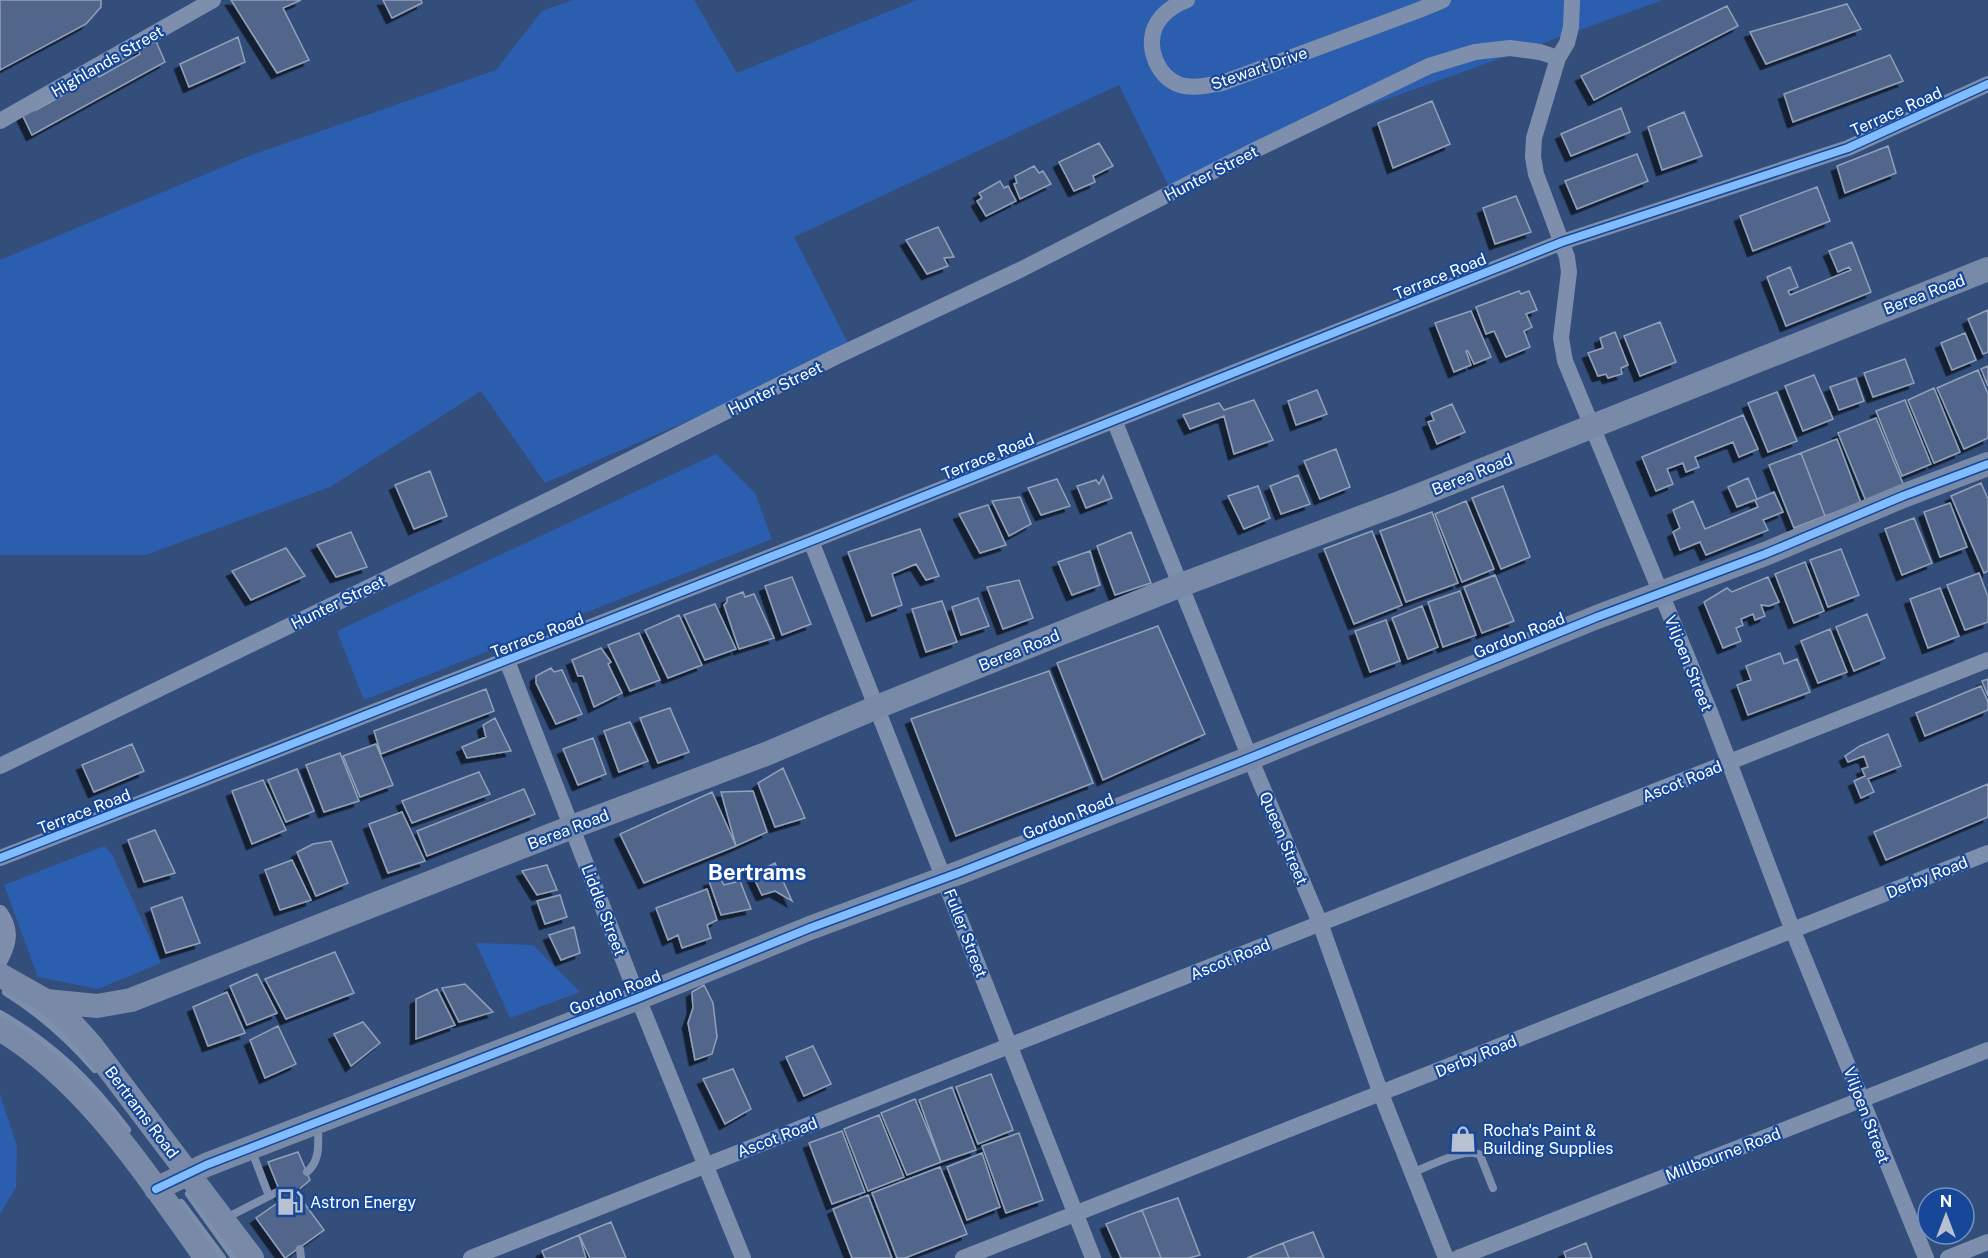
<svg xmlns="http://www.w3.org/2000/svg" width="1988" height="1258" font-family="'Public Sans',sans-serif">
  <style>
    .green { fill: #2b5eae }
    .building { fill: #51668a; stroke: #92a1ba; stroke-width: 1.5; filter: url(#shadow) }
    .lines { fill: none; stroke-linecap: round; stroke-linejoin: round }
    .lane { stroke: #7e8fad; stroke-width: 8 }
    .street { stroke: #7e8fad; stroke-width: 16 }
    .secondary { stroke: #798aa9; stroke-width: 24 }
    .cycleway-casing { stroke: #164798; stroke-width: 11 }
    .cycleway { stroke: #80bcff; stroke-width: 8 }
    .labels { text-anchor: middle; stroke-width: 4.5; stroke-linejoin: round; paint-order: stroke }
    .street-label { font-size: 16px; fill: #fff; stroke: #164798 }
    .poi-label { font-size: 16px; fill: #fff; stroke: #164798; text-anchor: start }
    .district-label { font-size: 22px; font-weight: bold; fill: #fff; stroke: #164798 }
  </style>
  <defs>
    <filter id="shadow"><feDropShadow dx="-5.5" dy="5.5" stdDeviation="0" flood-color="#0009"/></filter>
  </defs>
  <rect width="100%" height="100%" fill="#334e7b"/>
  <path class="green" d="M573,0H694L737,73L917,0H1663L1259,145L1173,195L1119,85L794,237L848,343L743,397L545,483L481,391L330,487L146,555H0V260L249,156L496,70L542,11Z
    M716,454L755,493L772,539L364,700L337,631Z
    M104,846L112,854L161,963L98,989L38,977L4,885Z
    M476,943L533,945L580,992L510,1018Z
    M0,1095L17,1146L16,1187L0,1214Z"/>
  <path class="building" d="M0,0H101V7L86,24L0,70Z
    M231,0H301L283,8L309,60L277,73Z
    M383,0H421L422,3L392,18Z
    M1847,4L1861,29L1766,64L1750,32Z
    M1727,6L1738,26L1594,100L1581,76Z
    M238,37L245,62L189,87L180,64Z
    M156,41L165,62L32,135L21,112L36,110L81,85V79L95,71L99,77L140,54L138,49Z
    M1890,55L1903,81L1793,122L1784,94Z
    M1432,101L1450,144L1393,168L1378,123Z
    M1621,108L1630,132L1571,156L1561,134Z
    M1684,112L1702,156L1662,170L1648,127Z
    M1099,143L1113,166L1093,176L1095,182L1074,191L1059,162Z
    M1888,146L1896,173L1845,193L1837,166Z
    M1637,154L1648,181L1577,209L1565,181Z
    M1034,166L1039,173L1043,171L1051,184L1020,199L1014,184L1017,183L1015,176Z
    M1000,181L1004,188L1008,186L1016,201L986,216L977,201L982,198L979,193Z
    M1817,187L1830,221L1753,251L1740,216Z
    M1516,196L1531,232L1495,244L1483,208Z
    M938,227L954,257L944,258L948,266L927,274L906,240Z
    M1852,242L1871,292L1786,326L1767,277L1790,267L1798,287L1788,291L1790,295L1851,270L1849,267L1838,272L1829,251Z
    M1519,291L1521,294L1529,291L1537,310L1526,314L1532,327L1524,331L1530,347L1506,357L1494,331L1486,334L1476,307Z
    M1988,310V352L1983,354L1968,319Z
    M1471,311L1491,357L1474,364L1468,351H1466L1471,365L1454,372L1435,323Z
    M1660,322L1676,362L1640,376L1624,336Z
    M1615,332L1628,365L1621,368L1622,374L1608,378L1606,374L1598,376L1588,353L1603,348L1600,338Z
    M1965,333L1976,360L1952,370L1941,343Z
    M1905,359L1914,383L1873,397L1864,373Z
    M1988,366V386L1981,369Z
    M1978,370L1988,394V438L1964,449L1937,388Z
    M1814,375L1833,419L1803,431L1785,386Z
    M1856,378L1864,401L1839,410L1830,387Z
    M1934,388L1960,452L1934,463L1908,400Z
    M1317,390L1327,414L1296,425L1288,401Z
    M1777,392L1797,441L1768,452L1748,403Z
    M1254,400L1273,440L1234,454L1224,416L1190,429L1183,415L1219,403L1224,410Z
    M1905,400L1931,464L1902,476L1876,411Z
    M1452,404L1465,432L1437,444L1428,422L1434,420L1431,413Z
    M1743,415L1758,449L1739,457L1733,442L1695,457L1699,467L1686,472L1683,463L1667,469L1673,484L1656,491L1642,457Z
    M1876,418L1904,486L1866,501L1838,433Z
    M1837,439L1861,503L1825,516L1801,453Z
    M1336,449L1350,487L1320,499L1304,461Z
    M1801,453L1825,516L1794,528L1769,465Z
    M430,471L447,516L414,529L395,485Z
    M1298,475L1310,504L1281,514L1270,486Z
    M1103,476L1112,498L1086,508L1077,486L1096,480L1099,484Z
    M1748,478L1757,499L1737,507L1728,487Z
    M1057,479L1070,506L1041,515L1028,488Z
    M1981,483L1988,499V571L1984,573L1951,496Z
    M1258,486L1270,518L1244,529L1228,496Z
    M1503,486L1530,557L1501,569L1472,498Z
    M1774,492L1783,512L1763,520L1768,530L1706,555L1700,542L1680,550L1673,532L1680,528L1673,510L1693,501L1705,529L1758,507L1755,500Z
    M1020,497L1031,524L1009,536L992,501Z
    M1466,501L1494,569L1462,582L1435,514Z
    M1950,503L1967,547L1940,557L1924,512Z
    M988,505L1006,545L980,553L959,514Z
    M1432,512L1458,583L1406,602L1380,531Z
    M1914,518L1932,563L1902,575L1885,529Z
    M920,529L939,576L926,580L916,564L892,574L902,605L872,616L848,552Z
    M1372,531L1402,605L1354,624L1324,549Z
    M351,532L367,567L336,577L317,545Z
    M1131,532L1151,583L1115,595L1097,546Z
    M286,548L305,576L251,600L232,571Z
    M1841,549L1859,595L1828,607L1810,560Z
    M1090,551L1100,585L1072,595L1058,562Z
    M1805,562L1824,611L1794,623L1775,574Z
    M1979,573L1988,597V622L1965,630L1947,585Z
    M1495,575L1514,621L1482,633L1464,587Z
    M792,577L811,624L782,635L765,586Z
    M1768,577L1779,602L1769,606L1761,605L1765,616L1755,620L1753,614L1741,619L1743,625L1736,628L1741,641L1723,648L1704,602L1727,588L1732,592Z
    M1019,580L1033,618L1003,629L987,587Z
    M1940,588L1959,636L1928,648L1910,599Z
    M1460,591L1476,635L1443,647L1428,602Z
    M743,592L745,597L754,594L774,638L739,649L724,605L727,602V598Z
    M978,598L989,626L961,635L952,607Z
    M942,601L957,642L926,652L912,609Z
    M715,604L736,649L705,660L684,615Z
    M1422,606L1438,647L1408,659L1392,618Z
    M1867,614L1885,658L1854,671L1836,627Z
    M679,615L702,665L668,678L645,630Z
    M1386,620L1400,661L1370,672L1355,631Z
    M1158,626L1205,734L1103,780L1057,663Z
    M1830,629L1847,672L1818,683L1801,641Z
    M639,633L660,680L630,691L608,645Z
    M601,648L611,662L608,664L622,693L594,707L583,676H578L572,660Z
    M1780,653L1784,664L1797,659L1810,692L1748,715L1737,685L1751,680L1746,666Z
    M551,668L554,672L562,670L582,714L556,724L536,683V676Z
    M1049,671L1093,783L956,836L911,719Z
    M1988,679V696L1982,681Z
    M1981,686L1988,702V710L1925,736L1916,713Z
    M486,689L494,711L381,754L374,731Z
    M670,708L689,752L658,763L640,718Z
    M495,718L511,751L467,758L462,747L486,737L483,725Z
    M630,722L648,761L619,772L604,731Z
    M1888,734L1901,766L1868,779L1874,792L1861,798L1854,781L1865,776L1862,769L1868,767L1864,756L1848,762L1845,756L1860,746Z
    M593,738L606,774L578,785L563,749Z
    M132,744L144,771L94,792L82,765Z
    M376,744L393,785L360,797L343,756Z
    M340,753L359,801L324,812L306,765Z
    M783,768L805,818L775,827L758,783Z
    M297,769L314,811L286,822L268,780Z
    M479,772L490,794L412,823L402,801Z
    M263,780L286,830L252,844L232,791Z
    M1988,784V817L1886,860L1874,832Z
    M524,789L535,814L427,856L417,831Z
    M753,791L767,832L736,846L721,792Z
    M712,792L736,846L644,883L620,834Z
    M402,812L425,861L388,873L369,824Z
    M155,830L175,873L144,882L128,840Z
    M331,841L348,883L316,896L297,852L313,844Z
    M292,860L311,900L280,910L265,870Z
    M775,863L792,901L775,891L762,895L750,870L757,872Z
    M547,865L557,890L537,895L522,871Z
    M720,878L724,885L740,881L751,909L721,915L709,881Z
    M707,889L717,920L707,925L711,938L682,948L678,935L668,940L656,908Z
    M560,895L567,917L545,924L537,901Z
    M182,897L200,943L166,953L151,908Z
    M574,927L580,953L561,960L549,935Z
    M335,952L354,993L286,1019L265,979Z
    M257,974L277,1013L247,1025L230,986Z
    M465,984L493,1012L459,1022L442,988Z
    M704,985L713,1003L717,1037L712,1054L695,1060L688,1023L693,1008L692,992Z
    M437,989L455,1025L416,1039V999Z
    M227,992L245,1033L208,1046L193,1007Z
    M363,1022L380,1043L351,1066L334,1034Z
    M278,1026L296,1064L265,1078L250,1040Z
    M813,1046L831,1084L804,1096L786,1057Z
    M733,1069L751,1109L725,1124L703,1079Z
    M991,1074L1013,1130L978,1144L956,1087Z
    M952,1087L976,1150L941,1162L919,1100Z
    M915,1099L941,1162L907,1175L881,1113Z
    M879,1115L904,1177L868,1191L844,1129Z
    M842,1131L865,1192L832,1204L809,1143Z
    M1019,1133L1043,1200L1006,1213L982,1146Z
    M298,1152L310,1180L296,1192L324,1230L285,1258L256,1218L283,1199L268,1162Z
    M982,1153L1000,1207L967,1220L947,1167Z
    M940,1167L967,1234L905,1258H897L872,1193Z
    M868,1195L892,1258H852L833,1209Z
    M1178,1198L1200,1255L1189,1258H1161L1142,1210Z
    M1142,1210L1161,1258H1121L1106,1224Z
    M611,1222L626,1258H590L579,1235Z
    M1313,1232L1324,1258H1289L1283,1243Z
    M579,1235L586,1258H545L542,1251Z
    M1283,1243L1289,1258H1247Z
    M1586,1243L1592,1258H1566L1564,1252Z"/>
  <g class="lines">
    <path class="lane" d="M6,992C40,1013 68,1038 95,1069
      M0,1014C54,1045 90,1081 127,1130
      M251,1149L269,1196
      M307,1172C321,1160 318,1143 318,1125
      M1412,1173C1427,1167 1467,1146 1480,1155L1493,1188
      M189,1194L235,1258
      M181,1203L222,1258
      M226,1218L279,1191
      M300,1249L301,1258"/>
    <path class="street" d="M1187,0C1174,5 1161,14 1155,27C1146,49 1158,77 1180,85C1194,89 1209,85 1222,83L1419,10L1443,0
      M1572,0L1571,27L1567,43L1558,58L1534,138L1533,157L1536,174L1567,257L1569,272L1561,338L1565,361L1710,712L1793,931L1926,1258
      M0,121L213,0
      M1114,420L1250,758L1320,923L1381,1094L1446,1258
      M811,541L1093,1258
      M507,661L638,998L743,1258
      M0,766L557,496L835,357L1022,269L1247,154L1429,66L1475,52L1510,48L1540,52L1558,58
      M0,858L811,541L1562,242L1848,148L1988,84
      M0,913C12,930 9,943 0,960
      M471,1258L1988,660
      M963,1258L1988,853
      M1458,1258L1988,1050
      M1948,1258L1988,1242"/>
    <path class="secondary" d="M0,975L46,1001L73,1025L91,1045L252,1258
      M46,1001L97,1006L131,1000L572,827L766,754L877,707L1181,585L1397,504L1988,269
      M0,1029C89,1083 146,1175 206,1258
      M156,1189L206,1165L638,998L810,928L961,872L1250,758L1597,617L1765,554L1903,496L1988,464"/>
    <defs>
      <path id="cycleway" d="M0,858L811,541L1562,242L1848,148L1988,84
        M156,1189L206,1165L638,998L810,928L961,872L1250,758L1597,617L1765,554L1903,496L1988,464"/>
    </defs>
    <use href="#cycleway" class="cycleway-casing"/>
    <use href="#cycleway" class="cycleway"/>
  </g>
  <defs>
    <symbol id="shop-bare" viewBox="-9 -9 18 18"><path d="M-5-2.5h2.3a2.7 3.5 0 0 1 5.4 0H5L5.5 6h-11ZM-1.5-2.5h3a1.5 2.3 0 0 0-3 0Z" fill="#b8c1d1" stroke="#164798" stroke-width="2.5" paint-order="stroke"/></symbol>
    <symbol id="fuel-bare" viewBox="-9 -9 18 18"><path d="M-5.5-6h7V0h2V4h1.3V-2.5L3-4.5l.8-.8L6-3V5H2.5V1h-1V6h-7ZM-4.2-4.7v3.2H.2V-4.7Z" fill="#b8c1d1" stroke="#164798" stroke-width="2.5" paint-order="stroke"/></symbol>
  </defs>
  <g fill-rule="evenodd">
    <use href="#shop-bare" x="1444" y="1120" width="38" height="38"/>
    <use href="#fuel-bare" x="271" y="1183" width="38" height="38"/>
  </g>
  <g class="labels">
    <g class="street-label">
      <text transform="translate(107 61) rotate(-30)" y="6">Highlands Street</text>
      <text transform="translate(1259 68) rotate(-19)" y="6">Stewart Drive</text>
      <text transform="translate(1896 111) rotate(-24)" y="6">Terrace Road</text>
      <text transform="translate(1211 173) rotate(-27)" y="6">Hunter Street</text>
      <text transform="translate(1440 276) rotate(-22)" y="6">Terrace Road</text>
      <text transform="translate(1924 294) rotate(-21)" y="6">Berea Road</text>
      <text transform="translate(775 388) rotate(-26)" y="6">Hunter Street</text>
      <text transform="translate(988 456) rotate(-22)" y="6">Terrace Road</text>
      <text transform="translate(1472 474) rotate(-22)" y="6">Berea Road</text>
      <text transform="translate(338 602) rotate(-26)" y="6">Hunter Street</text>
      <text transform="translate(537 635) rotate(-21)" y="6">Terrace Road</text>
      <text transform="translate(1519 635) rotate(-22)" y="6">Gordon Road</text>
      <text transform="translate(1019 650) rotate(-22)" y="6">Berea Road</text>
      <text transform="translate(1689 663) rotate(68)" y="6">Viljoen Street</text>
      <text transform="translate(1682 781) rotate(-22)" y="6">Ascot Road</text>
      <text transform="translate(84 811) rotate(-21)" y="6">Terrace Road</text>
      <text transform="translate(1068 816) rotate(-22)" y="6">Gordon Road</text>
      <text transform="translate(568 829) rotate(-21)" y="6">Berea Road</text>
      <text transform="translate(1284 838) rotate(67)" y="6">Queen Street</text>
      <text transform="translate(1927 877) rotate(-22)" y="6">Derby Road</text>
      <text transform="translate(604 910) rotate(69)" y="6">Liddle Street</text>
      <text transform="translate(966 933) rotate(69)" y="6">Fuller Street</text>
      <text transform="translate(1230 959) rotate(-22)" y="6">Ascot Road</text>
      <text transform="translate(615 992) rotate(-21)" y="6">Gordon Road</text>
      <text transform="translate(1476 1056) rotate(-22)" y="6">Derby Road</text>
      <text transform="translate(142 1112) rotate(53)" y="6">Bertrams Road</text>
      <text transform="translate(1867 1115) rotate(69)" y="6">Viljoen Street</text>
      <text transform="translate(777 1137) rotate(-21)" y="6">Ascot Road</text>
      <text transform="translate(1723 1154) rotate(-21)" y="6">Millbourne Road</text>
    </g>
    <g class="poi-label">
      <text x="1483" y="1136">Rocha's Paint &amp;<tspan x="1483" dy="18">Building Supplies</tspan></text>
      <text x="310" y="1208">Astron Energy</text>
    </g>
    <g class="district-label">
      <text x="757" y="880">Bertrams</text>
    </g>
  </g>
  <g transform="translate(1946 1216)"><circle r="28" fill="#164798" stroke="#7391c1" stroke-width="1.5"/>
  <path d="M0-4.5L10 22L0 15L-10 22Z" fill="#b8c1d1"/>
  <text y="-9" font-size="16" font-weight="bold" text-anchor="middle" fill="#ffffff">N</text>
  </g>
</svg>
